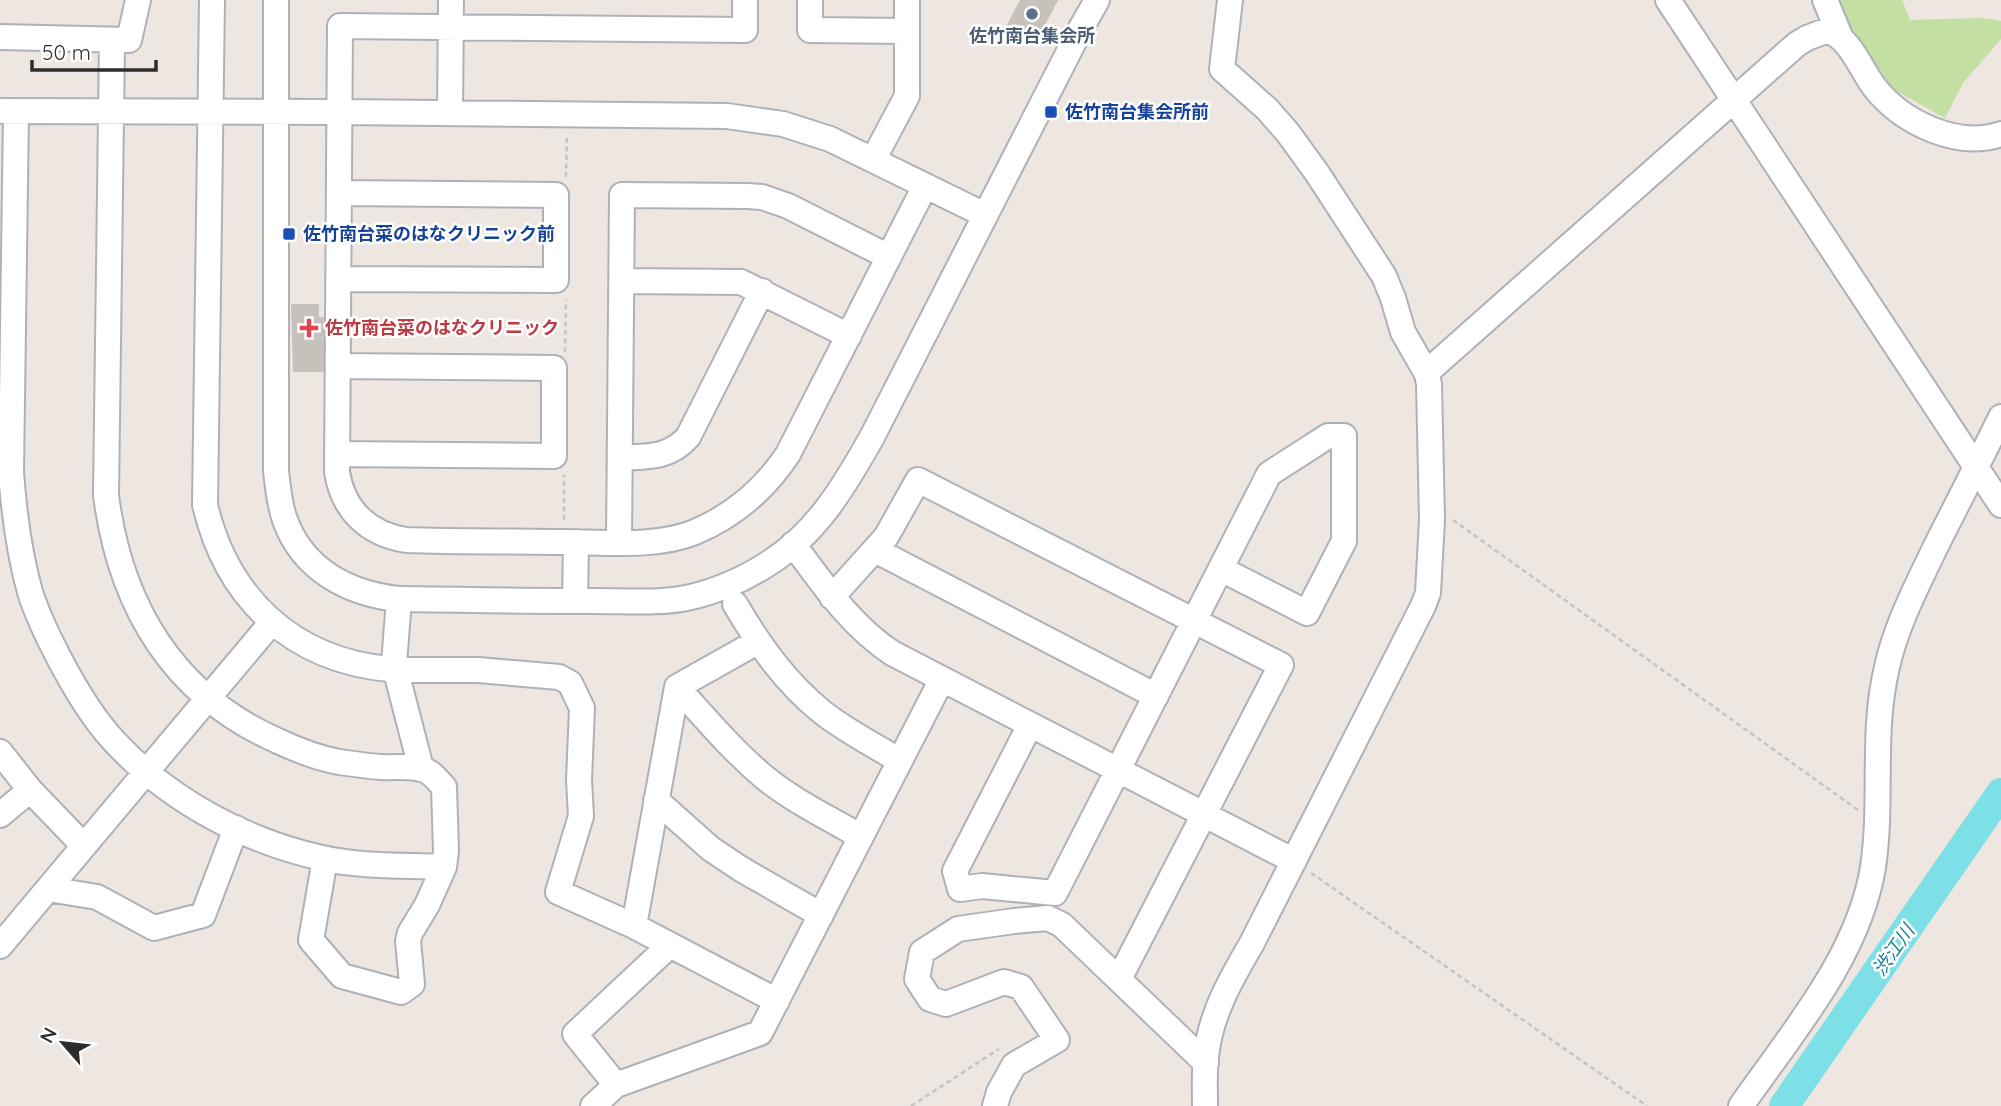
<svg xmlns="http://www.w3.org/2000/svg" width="2001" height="1106" font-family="Quicksand,'Noto Sans JP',sans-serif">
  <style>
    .green { fill: #c4dfa3 }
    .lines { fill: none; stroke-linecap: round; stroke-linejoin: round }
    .river { stroke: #7de0e6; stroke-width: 30 }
    .building { fill: #c7c1bc; stroke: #c9c1bb; stroke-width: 2 }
    .minor-casing { stroke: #aeb2b8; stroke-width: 28 }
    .path { stroke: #c4c4c4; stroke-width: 2.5; stroke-dasharray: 5 3.5; stroke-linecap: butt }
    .minor { stroke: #fff; stroke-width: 24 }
    .service-dot { fill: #5c6f8a; stroke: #fff; stroke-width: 2.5 }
    .transit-dot { fill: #1a4fb4; stroke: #fff; stroke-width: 2.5 }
    .health-dot { fill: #e0444e; stroke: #fff; stroke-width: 2.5 }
    .labels { text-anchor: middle; stroke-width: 5; stroke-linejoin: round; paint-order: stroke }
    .service-label { font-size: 18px; font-weight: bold; fill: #4e5e75; stroke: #fff }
    .transit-label { font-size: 18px; font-weight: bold; fill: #164399; stroke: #fff; text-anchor: start }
    .health-label { font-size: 18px; font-weight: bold; fill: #be3a42; stroke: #fff; text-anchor: start }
    .water-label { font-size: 19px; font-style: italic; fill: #187f90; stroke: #fff }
  </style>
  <rect width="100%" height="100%" fill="#eee6e1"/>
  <path class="green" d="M1832,0H1902L1910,20L1982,18L2001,21V39L1963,83L1945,118L1893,89L1842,22Z"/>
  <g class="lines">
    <path class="river" d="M1784,1106L2001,793"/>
  </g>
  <path class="building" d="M1021,0H1057L1037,38L1032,35L1029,41L1006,29Z
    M292,305H318V318H323V371H294Z"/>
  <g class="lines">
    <defs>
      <path id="minor" d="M212,0L205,505C227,598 292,660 389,669L394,664L399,599
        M276,0V471C278,487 279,504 285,520C303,570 349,594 399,599C465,600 530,601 596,601C627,601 661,604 691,597C717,591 747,578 769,563C817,533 845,485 872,437L1080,30L1097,0
        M745,0V30L340,26L337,472C343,510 368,534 406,540C458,542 510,541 562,542C603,542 657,548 695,532C735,515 765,489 788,454L925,186
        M810,0V30L907,31
        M1668,0L2001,505
        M1825,0L1840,36
        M0,37L129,40L138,0
        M112,40L106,495C120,606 173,695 278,741C297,750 318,758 339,762C353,764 367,766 381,767C395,768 411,765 424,770C432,772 438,781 444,787L446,851L444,867L427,905L410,933L408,941L412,984L401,992L342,976L311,940L325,859
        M2,111L341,112L727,116L783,124L830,139L985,215
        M16,111L11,472C14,513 19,553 30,592C37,614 47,635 58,656C73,685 90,715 113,740C167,799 244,841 322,858C361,867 404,865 444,867
        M450,113L451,0
        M873,160L907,96V0
        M339,279L556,280V195L339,193
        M622,281L741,282L849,336
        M1426,373L1797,44L1807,38L1828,30C1853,42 1859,67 1875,88C1903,123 1958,149 2001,134
        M337,454L554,456V368L338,366
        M620,458C647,456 668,459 688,437L762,291
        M619,542L622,195L747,196L762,197L788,206L889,257
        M793,544C823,584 850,625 892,653L1294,861
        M875,550L1156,696
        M832,597L886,537L918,480L1281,665L1119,979
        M575,601L576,542
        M735,604C759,645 785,682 822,712C846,731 874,745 900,761
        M394,664L421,768
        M396,670H478L559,677L570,683L582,708L579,780L581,816L558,892L634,926L777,1001
        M677,687C705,718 732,750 764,777C793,801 829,818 861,837
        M1030,725L955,871L960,889L982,886L1055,893L1269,474L1328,436H1344V541L1307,613L1221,569
        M0,752L30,790L84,846
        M656,800L711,849L741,869L821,915
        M0,815L30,790
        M48,889L97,897L154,928L203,915L236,828
        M634,926L677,687L757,642
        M0,946L272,622
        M616,1085L575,1034L670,945
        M593,1106L616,1085L760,1033L942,679
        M995,1106L999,1092L1014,1065L1057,1040L1021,987L1004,982L946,1004L930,999L917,979L922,952L958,929L1014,921L1048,918L1062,925L1206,1063
        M1205,1106C1205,1090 1204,1073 1206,1057C1210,1015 1231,979 1252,943L1423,606L1428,593L1432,519L1429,384L1427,374L1403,332L1393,298L1384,276L1317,173L1288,133L1267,109L1222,69L1230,0
        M1741,1106C1791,1034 1859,956 1873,867C1883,801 1871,733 1887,667C1896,626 1916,588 1934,550C1956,506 1979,462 2001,417"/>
    </defs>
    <use href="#minor" class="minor-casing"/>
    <path class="path" d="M566,177L567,135
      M565,352L566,300
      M564,520V475
      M1453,520L1858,810
      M1311,873L1647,1106
      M911,1106L999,1049"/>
    <use href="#minor" class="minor"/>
  </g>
  <circle class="service-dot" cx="1032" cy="14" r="7"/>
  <g class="transit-dot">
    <rect x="1044" y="105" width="14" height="14" rx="3.5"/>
    <rect x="282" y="227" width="14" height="14" rx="3.5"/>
  </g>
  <path class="health-dot" d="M305.5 317.5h7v7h7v7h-7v7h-7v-7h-7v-7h7z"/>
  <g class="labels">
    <g class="service-label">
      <text x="1032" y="42">佐竹南台集会所</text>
    </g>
    <g class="transit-label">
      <text x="1065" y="118">佐竹南台集会所前</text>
      <text x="303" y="240">佐竹南台菜のはなクリニック前</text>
    </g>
    <g class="health-label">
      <text x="325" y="334">佐竹南台菜のはなクリニック</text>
    </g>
    <g class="water-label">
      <text transform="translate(1893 950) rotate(-55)" y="7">渋江川</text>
    </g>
  </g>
  <g transform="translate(63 1043) rotate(298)" stroke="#ffffff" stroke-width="5" paint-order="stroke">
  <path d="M0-5L12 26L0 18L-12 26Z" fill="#2d2d2d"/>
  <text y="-10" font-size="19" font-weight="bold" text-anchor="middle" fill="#2d2d2d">N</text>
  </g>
  <path d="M32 60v10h124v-10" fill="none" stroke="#2d2d2d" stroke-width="3.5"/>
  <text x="42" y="60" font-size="21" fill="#2d2d2d" stroke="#ffffff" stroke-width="5" paint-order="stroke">50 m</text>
</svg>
